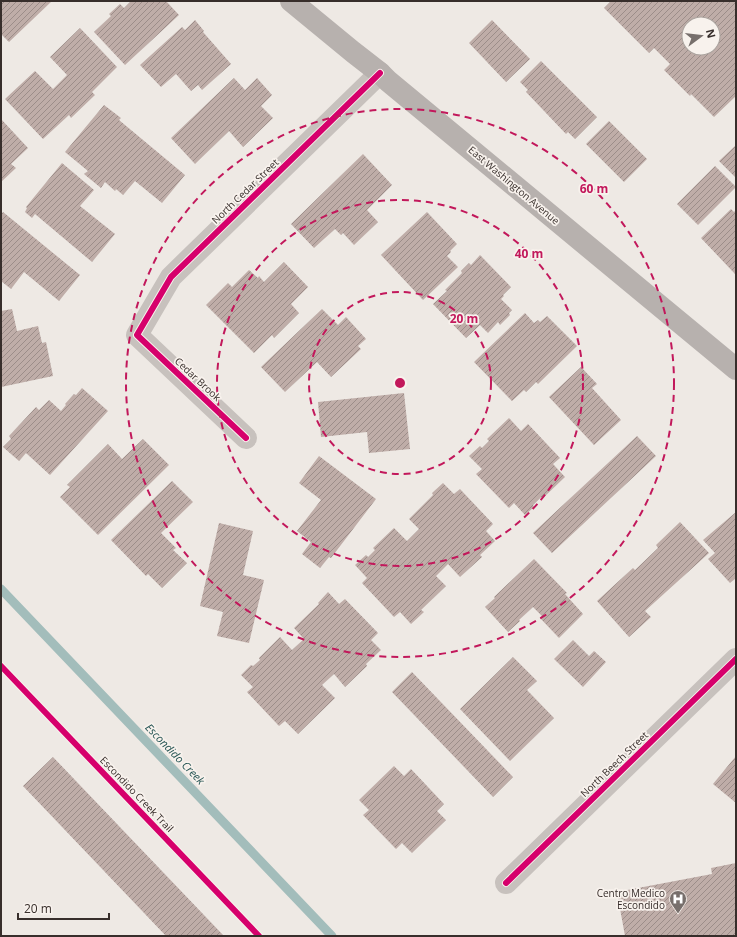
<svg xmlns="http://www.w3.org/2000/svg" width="737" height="937" font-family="'Open Sans',sans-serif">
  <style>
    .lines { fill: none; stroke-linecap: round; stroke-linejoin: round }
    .stream { stroke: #a3bdbb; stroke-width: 9 }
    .building { fill: url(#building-hatch); fill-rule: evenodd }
    .minor { stroke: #c7c1bd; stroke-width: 22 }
    .secondary { stroke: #b7b1ae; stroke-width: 22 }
    .cycleway-casing { stroke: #f8f2ed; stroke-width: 8 }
    .cycleway { stroke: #d6006c; stroke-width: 6 }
    .ring { fill: none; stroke: #c2185b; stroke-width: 2; stroke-dasharray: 7 5 }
    .labels { text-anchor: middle; stroke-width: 3.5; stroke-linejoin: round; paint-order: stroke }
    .street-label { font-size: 10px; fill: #372e2b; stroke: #f8f2ed }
    .poi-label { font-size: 10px; fill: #372e2b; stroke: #f8f2ed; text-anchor: end }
    .water-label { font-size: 11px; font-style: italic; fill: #255453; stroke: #f8f2ed }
    .centre { fill: #c2185b; stroke: #f8f2ed; stroke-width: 2 }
    .ring-label { font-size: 12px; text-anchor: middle; font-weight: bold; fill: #c2185b; stroke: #f8f2ed; stroke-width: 3.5; stroke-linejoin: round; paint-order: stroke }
  </style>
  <defs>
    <pattern id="building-hatch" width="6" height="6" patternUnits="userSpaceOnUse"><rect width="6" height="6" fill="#bfada8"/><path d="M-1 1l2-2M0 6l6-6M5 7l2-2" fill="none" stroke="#9c8d89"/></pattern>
  </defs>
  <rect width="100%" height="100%" fill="#eee9e4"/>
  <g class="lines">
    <path class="stream" d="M1,589L332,936"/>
  </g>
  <path class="building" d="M1,1H52L9,42L1,34Z
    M131,1H166L179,15L125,65L94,32L111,16L109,14L120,4L124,8Z
    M608,1H736V96L714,117L691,94L690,96L664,70L670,64L654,48L649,53L604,8L610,2ZM689,24H713V48H689Z
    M195,20L204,31L203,32L231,64L202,90L198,85L191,91L176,74L161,87L140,65L182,27L185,30Z
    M492,20L530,59L506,82L469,43Z
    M80,28L117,67L92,92L95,95L71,118L69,115L43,139L5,99L35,71L53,89L67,75L50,57Z
    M541,61L597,117L575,139L568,132L566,134L526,92L528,90L520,82Z
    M234,78L245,90L257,78L272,95L261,106L273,118L243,147L229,131L195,164L171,138Z
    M104,105L121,118L119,120L185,175L162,203L135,181L123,195L116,189L115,191L105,182L101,188L84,174L88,171L65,152Z
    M1,119L28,148L11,164L16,168L1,182Z
    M609,121L647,159L624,182L586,144Z
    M736,145V178L719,161Z
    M363,154L392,185L367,210L378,222L354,245L343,233L341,235L335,229L314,248L291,224Z
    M62,163L94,190L80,206L115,234L92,262L35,214L32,218L25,212L27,208L26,207Z
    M715,166L736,187L698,225L677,204Z
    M731,209L734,212L736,210V275L701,238Z
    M3,212L80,275L59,301L24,272L11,289L1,281V214Z
    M427,212L457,244L450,251L451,252L447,256L458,267L423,300L381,255Z
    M480,255L511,287L503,295L504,296L501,299L512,310L509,313L510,315L500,325L498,322L488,333L480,325L466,338L433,304L447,291L445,290L462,273L461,271L469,263L471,265Z
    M284,262L308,287L291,304L299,313L274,338L272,335L254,353L206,305L228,283L232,287L249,270L258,278L259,276L264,282Z
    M12,309L17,331L38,326L42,343L46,342L53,376L1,387V311Z
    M322,309L338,325L346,317L366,339L358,346L361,349L331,377L317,362L285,392L261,367Z
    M525,313L534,323L538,320L540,322L547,316L577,346L538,384L536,382L526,392L524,390L512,401L474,362Z
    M581,367L597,384L592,388L621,420L594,445L549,397Z
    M82,388L108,411L50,475L26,453L19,461L3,447L11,439L9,436L36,407L39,410L49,400L61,411L66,405L65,404L74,394L76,395Z
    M404,393L410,449L369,453L367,432L321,437L318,402Z
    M509,418L521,431L528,424L560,458L553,464L565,477L543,498L541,497L533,505L534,507L525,515L514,503L509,508L476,474L482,469L469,456L480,446L482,448L489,441L487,439Z
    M637,436L656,456L552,553L533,533Z
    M143,439L169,465L98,535L60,497L70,487L67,485L108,444L122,459Z
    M319,456L376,499L331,558L329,557L320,568L302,554L311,542L297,531L321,500L299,483Z
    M172,481L193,502L161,533L176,548L173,550L187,563L162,588L148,574L146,576L111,540Z
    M443,483L454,494L460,489L493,524L486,531L495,541L480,555L482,557L460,577L448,564L436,576L446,586L421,610L424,612L411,624L400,612L394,617L362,583L367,578L355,565L366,555L368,557L375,550L373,548L394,528L407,541L419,529L409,519L433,495L432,493Z
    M736,512V578L730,583L708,559L715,553L703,540Z
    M680,522L709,553L645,611L651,617L629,637L597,601L633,568L635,570L658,548L656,545Z
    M219,523L253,531L243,575L264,580L249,643L217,636L223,612L200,606Z
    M534,559L567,593L565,594L583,614L559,638L540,618L542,616L533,607L519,620L520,621L508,632L485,607L495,598L494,597Z
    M328,592L339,604L345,599L378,633L371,640L381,650L366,664L367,666L345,687L334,674L322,685L335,698L298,734L285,721L279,726L247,692L253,687L241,675L251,665L253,666L260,660L259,658L280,637L292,650L304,639L294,628L319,604L318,603Z
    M573,640L589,656L594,651L606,662L583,687L554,659Z
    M513,657L537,681L527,690L554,718L510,761L460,709Z
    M412,672L513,777L493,797L392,692Z
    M736,756V803L713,784Z
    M53,757L224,936H166L23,786Z
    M394,766L404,776L411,769L444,804L437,811L446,820L412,853L402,843L396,849L363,815L369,810L359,800Z
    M736,863V936H625L617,892L712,874L711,868Z"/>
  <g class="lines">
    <path class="minor" d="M246,438L137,335L171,277L380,73
      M506,883L736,659"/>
    <path class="secondary" d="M291,1L353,52L380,73L388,81L736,369"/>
    <defs>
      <path id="cycleway" d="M246,438L137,335L171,277L380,73
        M1,666L259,936
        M506,883L736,659"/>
    </defs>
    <use href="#cycleway" class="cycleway-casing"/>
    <use href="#cycleway" class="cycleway"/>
  </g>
  <g class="ring">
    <circle cx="400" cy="383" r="91"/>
    <circle cx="400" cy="383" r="183"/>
    <circle cx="400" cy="383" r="274"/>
  </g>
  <defs>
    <symbol id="hospital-pin" viewBox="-11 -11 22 30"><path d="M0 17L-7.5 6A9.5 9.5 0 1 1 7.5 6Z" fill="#776f6c" stroke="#f8f2ed"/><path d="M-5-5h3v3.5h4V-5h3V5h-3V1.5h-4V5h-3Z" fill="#fff"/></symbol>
  </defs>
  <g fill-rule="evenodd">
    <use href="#hospital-pin" x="668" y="889" width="20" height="27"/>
  </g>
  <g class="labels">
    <g class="street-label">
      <text transform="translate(514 185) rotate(40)" y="4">East Washington Avenue</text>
      <text transform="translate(245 191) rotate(-44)" y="4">North Cedar Street</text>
      <text transform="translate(198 379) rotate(43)" y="4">Cedar Brook</text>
      <text transform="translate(614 764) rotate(-44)" y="4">North Beech Street</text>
      <text transform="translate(137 794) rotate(46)" y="4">Escondido Creek Trail</text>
    </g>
    <g class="poi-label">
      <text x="665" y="897">Centro Medico<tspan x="665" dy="12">Escondido</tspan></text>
    </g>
    <g class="water-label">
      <text transform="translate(175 754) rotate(46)" y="4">Escondido Creek</text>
    </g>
  </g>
  <circle cx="400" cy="383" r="6" class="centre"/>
  <g class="ring-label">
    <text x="594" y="193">60 m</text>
    <text x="529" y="258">40 m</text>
    <text x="464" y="323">20 m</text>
  </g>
  <rect width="737" height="937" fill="none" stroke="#372e2b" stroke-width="4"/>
  <g transform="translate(701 36) rotate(75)"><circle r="19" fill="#f8f2ed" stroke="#aba49f"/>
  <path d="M0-3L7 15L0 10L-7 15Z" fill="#776f6c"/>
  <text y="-6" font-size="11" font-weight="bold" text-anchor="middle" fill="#372e2b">N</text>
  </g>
  <path d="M18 913v6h91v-6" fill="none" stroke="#372e2b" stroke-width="2"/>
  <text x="24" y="913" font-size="12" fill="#372e2b" stroke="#f8f2ed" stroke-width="3" paint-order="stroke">20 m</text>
</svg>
